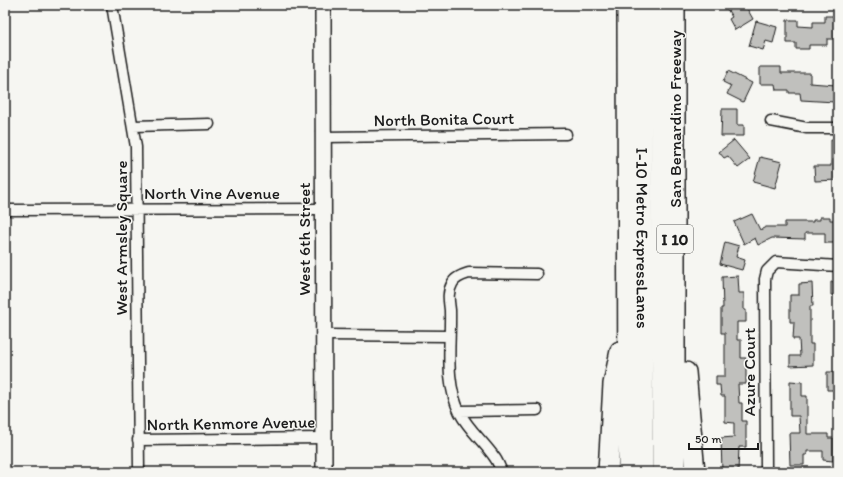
<svg xmlns="http://www.w3.org/2000/svg" width="843" height="477" font-family="Itim,sans-serif">
  <style>
    .building { fill: #c0c0bd; stroke: #1c1c1c }
    .lines { fill: none; stroke-linecap: round; stroke-linejoin: round }
    .street-casing { stroke: #1c1c1c; stroke-width: 13 }
    .secondary-casing { stroke: #1c1c1c; stroke-width: 18 }
    .highway-casing { stroke: #1c1c1c; stroke-width: 22 }
    .street { stroke: #f6f6f2; stroke-width: 10 }
    .secondary { stroke: #f6f6f2; stroke-width: 15 }
    .highway { stroke: #f6f6f2; stroke-width: 19 }
    .labels { text-anchor: middle; stroke-width: 3; stroke-linejoin: round; paint-order: stroke }
    .shield { fill: #f6f6f2; stroke: #5d5d5c; stroke-width: 1 }
    .shield-label { font-size: 16px; font-weight: bold; fill: #1c1c1c }
    .street-label { font-size: 17px; fill: #1c1c1c; stroke: #f6f6f2 }
  </style>
  <rect width="100%" height="100%" fill="#f6f6f2"/>
  <filter id="ink" filterUnits="userSpaceOnUse"><feTurbulence type="fractalNoise" baseFrequency=".025" numOctaves="2"/><feDisplacementMap in="SourceGraphic" scale="8" xChannelSelector="R" yChannelSelector="G"/><feConvolveMatrix kernelMatrix="1 2 1 2 8 2 1 2 1" color-interpolation-filters="sRGB"/></filter>
  <g filter="url(#ink)">
    <path class="building" d="M734,5H745L753,19L735,30L729,19L732,17L727,9Z
      M825,16H835V39H827V45H809V49H796V43H787V20H798V26L813,27V22H825Z
      M756,21L777,27L773,43L766,41L763,50L749,46Z
      M760,67H781V73H810V83L836,85L835,102L801,100L800,93H789V90H776L775,84H760Z
      M728,71L752,83L743,102L727,94L731,86L723,82Z
      M722,109H737V125H744V136H721Z
      M734,140L750,159L738,168L728,156L724,158L719,152Z
      M831,140H838V180L815,181L814,166H831Z
      M760,157L782,162L775,188L753,182Z
      M752,214L760,230L766,227H785V222H813V220H820V217H830V220H835V243H825V233H805V239L772,238L758,245L755,238L744,244L734,222Z
      M725,242L739,246L736,257L745,260L742,270L720,264Z
      M738,276L739,293H744V310H746V322H737V340H741V358H746V384H738L739,403H742V421H746V447H739L738,472H722L721,438L734,437V423L725,422V396H721L720,385H716V376H725V333H721V308H723L722,277Z
      M831,282L838,283V295H831Z
      M812,283L813,306H810V344H813V365L790,366V356H800L799,339H793L794,322H790V295H799V284Z
      M827,372H838V390H827Z
      M790,381L802,382V396H807V434H828V438H833V461L823,460V451H807V455H804V465H790L789,433H800L799,416H790Z"/>
    <g class="lines">
      <defs>
        <path id="street" d="M112,5L136,147L139,472
          M771,121L807,128H838
          M133,126L209,124
          M323,137L566,134
          M5,210L323,209
          M324,335L449,336
          M459,411L537,410
          M138,440L324,438
          M502,472C500,468 498,462 495,458C484,442 469,430 460,413C444,381 451,344 450,310C449,301 447,293 452,284C455,277 463,275 469,273L537,274
          M766,472L765,279L767,271L776,262L838,266"/>
        <path id="secondary" d="M323,5L324,472"/>
        <g id="highway">
          <path d="M627,5L628,472"/>
          <path id="s1" d="M642,5L643,472"/>
          <path d="M660,5L662,472"/>
          <path d="M675,5V472"/>
          <path d="M686,372L695,472"/>
          <path d="M608,472L613,384L620,351"/>
        </g>
      </defs>
      <use href="#street" class="street-casing"/>
      <use href="#secondary" class="secondary-casing"/>
      <use href="#highway" class="highway-casing"/>
      <use href="#street" class="street"/>
      <use href="#secondary" class="secondary"/>
      <use href="#highway" class="highway"/>
    </g>
  </g>
  <g class="labels">
    <rect class="shield" x="657" y="225" width="36" height="28" rx="3"/>
    <g class="shield-label">
      <text x="675" y="245">I 10</text>
    </g>
    <g class="street-label">
      <text transform="translate(444 119) rotate(-1)" y="6">North Bonita Court</text>
      <text transform="translate(675 119) rotate(-90)" y="6">San Bernardino Freeway</text>
      <text x="212" y="199">North Vine Avenue</text>
      <text transform="translate(121 238) rotate(-90)" y="6">West Armsley Square</text>
      <text dy="6" stroke="none"><textPath href="#s1" startOffset="233">I-10 Metro ExpressLanes</textPath></text>
      <text transform="translate(304 239) rotate(-90)" y="6">West 6th Street</text>
      <text transform="translate(749 372) rotate(-90)" y="6">Azure Court</text>
      <text transform="translate(231 423) rotate(-1)" y="6">North Kenmore Avenue</text>
    </g>
  </g>
  <rect width="843" height="477" fill="none" stroke="#f6f6f2" stroke-width="20"/>
  <rect x="10" y="10" width="823" height="457" fill="none" stroke="#1c1c1c" stroke-width="1.5" filter="url(#ink)"/>
  <path d="M689 443v6h69v-6" fill="none" stroke="#1c1c1c" stroke-width="2"/>
  <text x="695" y="443" font-size="12" fill="#1c1c1c" stroke="#f6f6f2" stroke-width="3" paint-order="stroke">50 m</text>
</svg>
